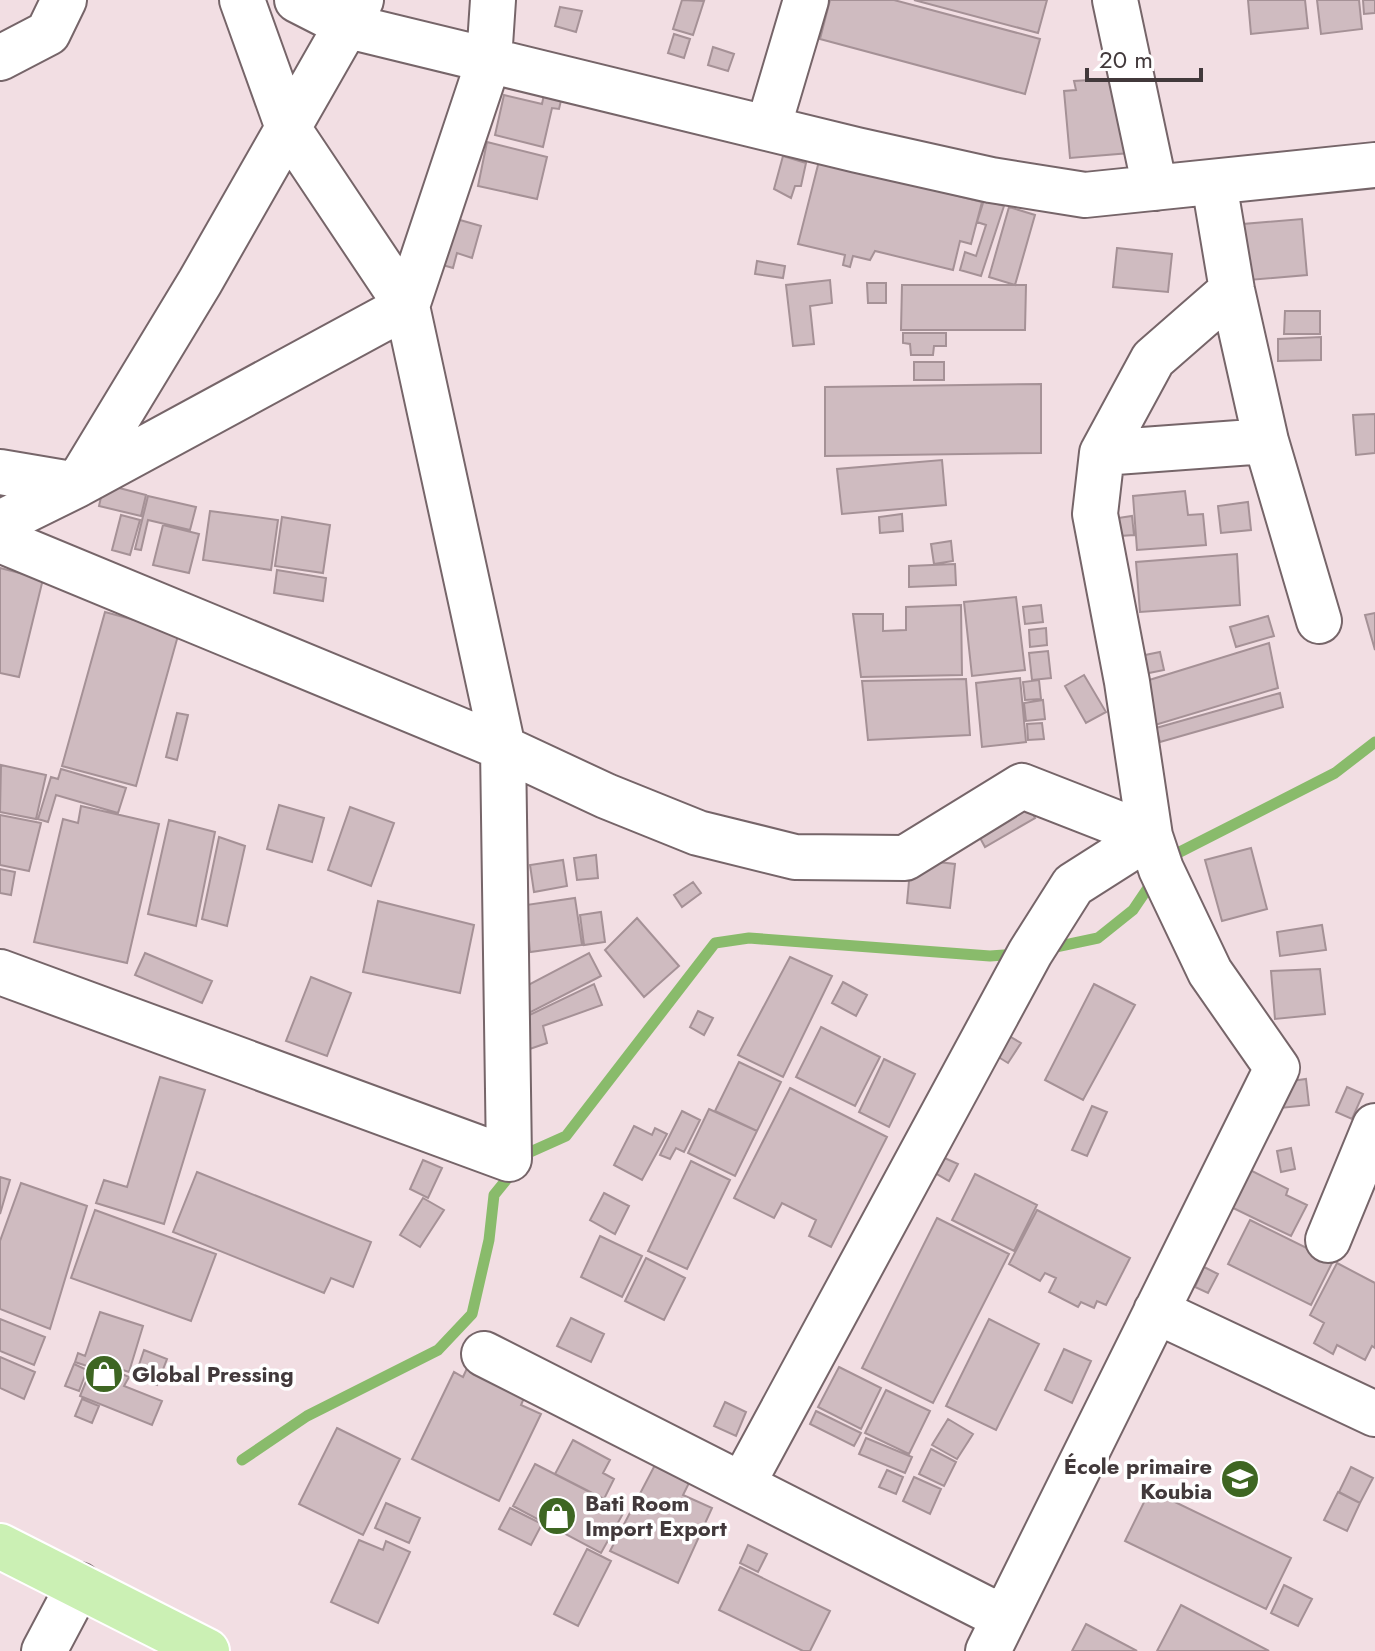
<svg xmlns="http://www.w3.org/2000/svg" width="1375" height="1651" viewBox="0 0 1375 1651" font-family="Jost,sans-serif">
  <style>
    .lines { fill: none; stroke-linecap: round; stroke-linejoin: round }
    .stream { stroke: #89bb6b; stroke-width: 11 }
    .building { fill: #cfbbc0; stroke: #a59196; stroke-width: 2 }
    .minor-casing { stroke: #766569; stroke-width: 48 }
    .major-casing { stroke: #fff; stroke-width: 48 }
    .minor { stroke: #fff; stroke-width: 44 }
    .major { stroke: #cbf0b4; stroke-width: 44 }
    .labels { text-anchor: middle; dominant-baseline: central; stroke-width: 7; stroke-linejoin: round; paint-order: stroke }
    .poi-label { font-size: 22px; font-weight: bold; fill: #42393b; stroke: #fff; text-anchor: start }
  </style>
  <rect width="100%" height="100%" fill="#f2dee3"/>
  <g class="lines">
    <path class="stream" d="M1168 858 1335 773 1375 742
      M1046 949 1098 938 1133 910 1154 879
      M242 1460 307 1416 438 1350 472 1314 489 1240 494 1195 528 1153 566 1136 715 943 749 938 990 956 1018 954"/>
  </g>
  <path class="building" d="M682 0 704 1 693 35 673 29Z
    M830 0H894L1040 39 1025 94 820 39Z
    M914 0H1047L1038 33Z
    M1248 0H1305L1308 28 1251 34Z
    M1317 0H1359L1362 29 1321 34Z
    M1363 0H1375V13L1364 14Z
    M560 7 582 11 576 32 555 26Z
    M674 34 690 39 684 58 668 53Z
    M713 47 734 54 728 71 708 65Z
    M1124 78 1130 153 1070 158 1064 91 1076 90 1074 81Z
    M547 80 565 84 559 109 552 108 543 147 495 135 504 95 542 104Z
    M487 142 547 157 537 199 478 186Z
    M783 156 806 163 801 186H795L791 198 774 189Z
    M819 161 982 202 971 244 960 241 953 270 875 251 870 260 853 256 850 267 843 265 845 255 798 244Z
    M984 200 1004 206 981 276 960 270 965 252 976 256 986 225 977 222Z
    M1009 207 1035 215 1015 285 989 277Z
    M453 218 481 226 472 258 457 253 453 268 439 264Z
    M1302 219 1307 275 1249 280 1243 224Z
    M1117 248 1172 254 1168 292 1113 287Z
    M757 261 785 266 783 278 755 274Z
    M830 280 832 303 810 306 814 344 793 346 786 285Z
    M867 283H886V303H868Z
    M902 285H1026L1025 330H901Z
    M1285 311H1320V334H1284Z
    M903 333H946V346H934L933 355H911L910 344 903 343Z
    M1321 337V360L1278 361V339Z
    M914 362H944V380H914Z
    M1041 384V453L825 456V387Z
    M1375 414V453L1356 455 1353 415Z
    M942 460 946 505 842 514 837 469Z
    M104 484 146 495 141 516 99 506Z
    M1185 491 1188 515 1203 514 1206 545 1137 550 1133 496Z
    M148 496 196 507 190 530 148 520 141 550 135 549Z
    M1248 502 1251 530 1221 533 1218 506Z
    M210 511 278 520 271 570 203 560Z
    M902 514 903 531 880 533 879 517Z
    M121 515 140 520 130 555 112 550Z
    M1132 516 1134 535 1120 536 1118 518Z
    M282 517 330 525 323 573 275 566Z
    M163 525 199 534 189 573 153 565Z
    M951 541 953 561 934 564 931 544Z
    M1237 554 1240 605 1140 612 1136 562Z
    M955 564 956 585 909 587V566Z
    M0 568 43 579 19 677 0 673Z
    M277 570 326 578 323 601 274 593Z
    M1016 597 1025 670 972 676 964 602Z
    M961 605 962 675 861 677 853 614H883V631L906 630V607Z
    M1041 605 1043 622 1025 624 1023 607Z
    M105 612 179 632 136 786 62 766Z
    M1375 613V650L1365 615Z
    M1268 616 1274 636 1236 647 1230 627Z
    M1046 628 1047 645 1030 647 1029 630Z
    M1269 643 1278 688 1155 725 1146 681Z
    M1048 651 1051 678 1032 680 1029 653Z
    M1160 652 1164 670 1139 675 1135 657Z
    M1084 675 1106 712 1086 723 1065 686Z
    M1020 678 1026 742 982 747 976 683Z
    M966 679 970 735 868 740 862 681Z
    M1039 680 1041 699 1025 700 1023 682Z
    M1280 693 1283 707 1160 742 1156 728Z
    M1043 700 1045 719 1026 721 1024 703Z
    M177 713 188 715 177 760 166 757Z
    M1042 723 1044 739 1028 740 1027 724Z
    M1 765 46 775 36 819 0 812Z
    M61 769 126 788 118 813 56 795 48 822 38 819 51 777 58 779Z
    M1023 796 1035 818 985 847 973 825Z
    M279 805 324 818 312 862 267 849Z
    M81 806 159 824 127 963 34 942 63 819 78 823Z
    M350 807 394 823 371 886 328 870Z
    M0 815 41 823 29 871 0 865Z
    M169 820 215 832 196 926 148 914Z
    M219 837 245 846 227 926 202 919Z
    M1251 848 1267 909 1222 921 1205 860Z
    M596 855 598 878 577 880 574 858Z
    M911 859 955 864 950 908 907 903Z
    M563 860 567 886 534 892 530 865Z
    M0 869 15 872 11 895 0 893Z
    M693 882 701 893 682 907 674 895Z
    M575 898 582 945 530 952 526 905Z
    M378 901 474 925 460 993 363 972Z
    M601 912 605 942 584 945 580 915Z
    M637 918 679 966 644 997 605 950Z
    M1322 925 1326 950 1280 956 1277 932Z
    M145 953 212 981 202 1003 135 975Z
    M589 953 601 976 517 1019 509 995Z
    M790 957 832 976 783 1077 738 1055Z
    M1320 969 1325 1014 1275 1019 1271 971Z
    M311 977 351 993 327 1056 286 1041Z
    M843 982 867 995 856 1016 832 1003Z
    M594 984 602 1005 543 1026 547 1043 524 1051 513 1023Z
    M1094 984 1135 1005 1083 1100 1045 1080Z
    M698 1011 713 1018 704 1035 690 1027Z
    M821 1027 880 1057 855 1106 796 1077Z
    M1004 1033 1021 1043 1008 1063 992 1053Z
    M884 1059 915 1074 889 1127 859 1112Z
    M739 1062 781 1082 757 1131 715 1111Z
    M160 1077 205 1090 164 1224 96 1203 104 1180 127 1187Z
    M1306 1079 1309 1105 1280 1108 1277 1083Z
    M1347 1087 1363 1094 1352 1119 1336 1112Z
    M790 1088 887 1137 831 1247 809 1236 816 1220 782 1203 774 1218 734 1198Z
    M1092 1106 1107 1112 1087 1156 1072 1150Z
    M709 1109 757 1131 735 1176 688 1153Z
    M682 1111 700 1120 684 1152 676 1148 670 1159 660 1155Z
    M634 1126 652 1135 655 1128 667 1134 642 1180 614 1165Z
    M1291 1148 1295 1169 1281 1172 1277 1151Z
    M938 1155 958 1164 949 1181 930 1170Z
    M423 1160 442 1168 428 1198 410 1189Z
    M691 1161 730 1180 687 1269 648 1251Z
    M1248 1169 1288 1189 1286 1195 1307 1205 1291 1236 1229 1206Z
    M197 1172 371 1242 353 1287 331 1278 324 1293 173 1232Z
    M975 1174 1037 1205 1014 1251 952 1220Z
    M0 1177 10 1180 0 1214Z
    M21 1183 87 1206 50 1329 0 1309V1241Z
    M604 1193 629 1206 615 1234 590 1220Z
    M423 1198 444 1210 420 1247 400 1235Z
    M95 1210 216 1254 191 1321 71 1278Z
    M1037 1210 1130 1258 1106 1305 1097 1301 1094 1308 1081 1302 1078 1307 1049 1292 1056 1278 1045 1273 1040 1281 1009 1264Z
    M937 1218 1009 1254 933 1403 862 1368Z
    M1250 1220 1333 1261 1311 1305 1228 1264Z
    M600 1236 642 1256 622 1297 581 1277Z
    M646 1258 685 1278 664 1320 625 1301Z
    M1337 1263 1375 1283V1348L1372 1346 1365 1360 1337 1345 1333 1354 1314 1343 1324 1323 1310 1315Z
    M1204 1267 1218 1274 1208 1293 1195 1287Z
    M100 1312 143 1326 129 1372 92 1360 90 1367 75 1362 78 1353 85 1356Z
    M571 1318 604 1334 591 1362 557 1346Z
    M0 1319 45 1337 34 1365 0 1351Z
    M989 1319 1039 1344 996 1430 946 1406Z
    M1064 1349 1091 1361 1072 1403 1045 1390Z
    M144 1350 167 1359 157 1385 135 1377Z
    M0 1357 35 1372 24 1399 0 1388Z
    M94 1362 129 1377 124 1386 162 1401 152 1425 80 1396Z
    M74 1364 87 1370 79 1391 65 1386Z
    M469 1364 527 1391 521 1405 541 1414 499 1501 412 1459 454 1372 463 1377Z
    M839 1367 881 1388 861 1429 818 1407Z
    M886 1390 930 1411 909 1454 865 1433Z
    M82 1399 99 1406 92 1423 75 1416Z
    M725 1402 746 1412 736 1436 714 1426Z
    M816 1411 861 1433 854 1446 810 1424Z
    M948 1419 973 1434 957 1459 932 1445Z
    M337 1428 400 1459 363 1535 299 1504Z
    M866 1438 912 1457 905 1473 859 1454Z
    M573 1440 610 1460 603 1473 614 1479 604 1499 555 1474Z
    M931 1449 956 1462 944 1486 919 1474Z
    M656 1463 691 1479 683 1495 712 1508 678 1583 610 1551Z
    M535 1464 625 1510 601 1553 513 1506Z
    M1351 1467 1373 1478 1360 1503 1339 1492Z
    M887 1470 903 1477 896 1494 879 1487Z
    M914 1477 941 1489 930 1514 903 1501Z
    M1150 1490 1291 1558 1266 1609 1125 1541Z
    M1338 1492 1360 1503 1347 1531 1324 1520Z
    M386 1503 420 1518 409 1543 375 1528Z
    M510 1508 542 1524 531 1545 499 1529Z
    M359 1540 383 1550 386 1541 410 1552 378 1623 331 1602Z
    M748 1545 767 1554 758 1572 740 1563Z
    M587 1549 611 1561 578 1626 554 1614Z
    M740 1567 830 1611 810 1651H803L719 1610Z
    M1284 1585 1312 1599 1298 1626 1271 1613Z
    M1181 1605 1269 1651H1157Z
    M1086 1624 1137 1651H1072Z"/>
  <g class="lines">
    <defs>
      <path id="minor" d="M297 0 348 26 857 150 991 180 1085 195 1375 165
        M1115 0 1155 188
        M0 58 48 33 64 0
        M768 128 806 0
        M1214 183 1232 290 1266 441 1319 621
        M1102 453 1266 441
        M0 472 77 485 200 282 361 0
        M0 523 77 485 407 306 288 128 242 0
        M0 540 503 748 606 796 698 833 795 857 905 858 1022 786 1150 836
        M0 972 509 1159 503 748 407 306 489 60 493 0
        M1328 1240 1375 1126
        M1156 1311 1375 1414
        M484 1354 1004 1618
        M742 1485 1030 953 1073 885 1150 836
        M44 1651 79 1585
        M988 1651 1277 1068 1210 972 1161 869 1150 836 1127 682 1095 514 1102 453 1153 359 1232 290"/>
      <path id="major" d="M0 1546 207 1651"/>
    </defs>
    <use href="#minor" class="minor-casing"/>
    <use href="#major" class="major-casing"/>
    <use href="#minor" class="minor"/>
    <use href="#major" class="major"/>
  </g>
  <defs>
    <symbol id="shop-disc" viewBox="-11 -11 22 22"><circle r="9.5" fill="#3e6622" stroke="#fff"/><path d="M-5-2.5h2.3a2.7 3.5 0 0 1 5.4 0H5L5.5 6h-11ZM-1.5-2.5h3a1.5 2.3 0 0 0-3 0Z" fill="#fff"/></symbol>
    <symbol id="school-disc" viewBox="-11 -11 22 22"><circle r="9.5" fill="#3e6622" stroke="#fff"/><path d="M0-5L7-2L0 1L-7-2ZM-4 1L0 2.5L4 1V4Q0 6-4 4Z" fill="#fff"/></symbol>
  </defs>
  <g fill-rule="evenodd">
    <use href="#shop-disc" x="82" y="1352" width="44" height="44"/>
    <use href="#school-disc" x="1218" y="1457" width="44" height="44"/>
    <use href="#shop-disc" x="535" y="1494" width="44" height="44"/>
  </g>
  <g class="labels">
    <g class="poi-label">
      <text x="132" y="1374">Global Pressing</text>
      <text x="1212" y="1466" text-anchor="end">École primaire<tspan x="1212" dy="25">Koubia</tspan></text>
      <text x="585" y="1503">Bati Room<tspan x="585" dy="25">Import Export</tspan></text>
    </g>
  </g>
  <path d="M1087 68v12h114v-12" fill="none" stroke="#42393b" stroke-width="4"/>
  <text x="1099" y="68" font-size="24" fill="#42393b" stroke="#ffffff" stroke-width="6" paint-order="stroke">20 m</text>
</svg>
